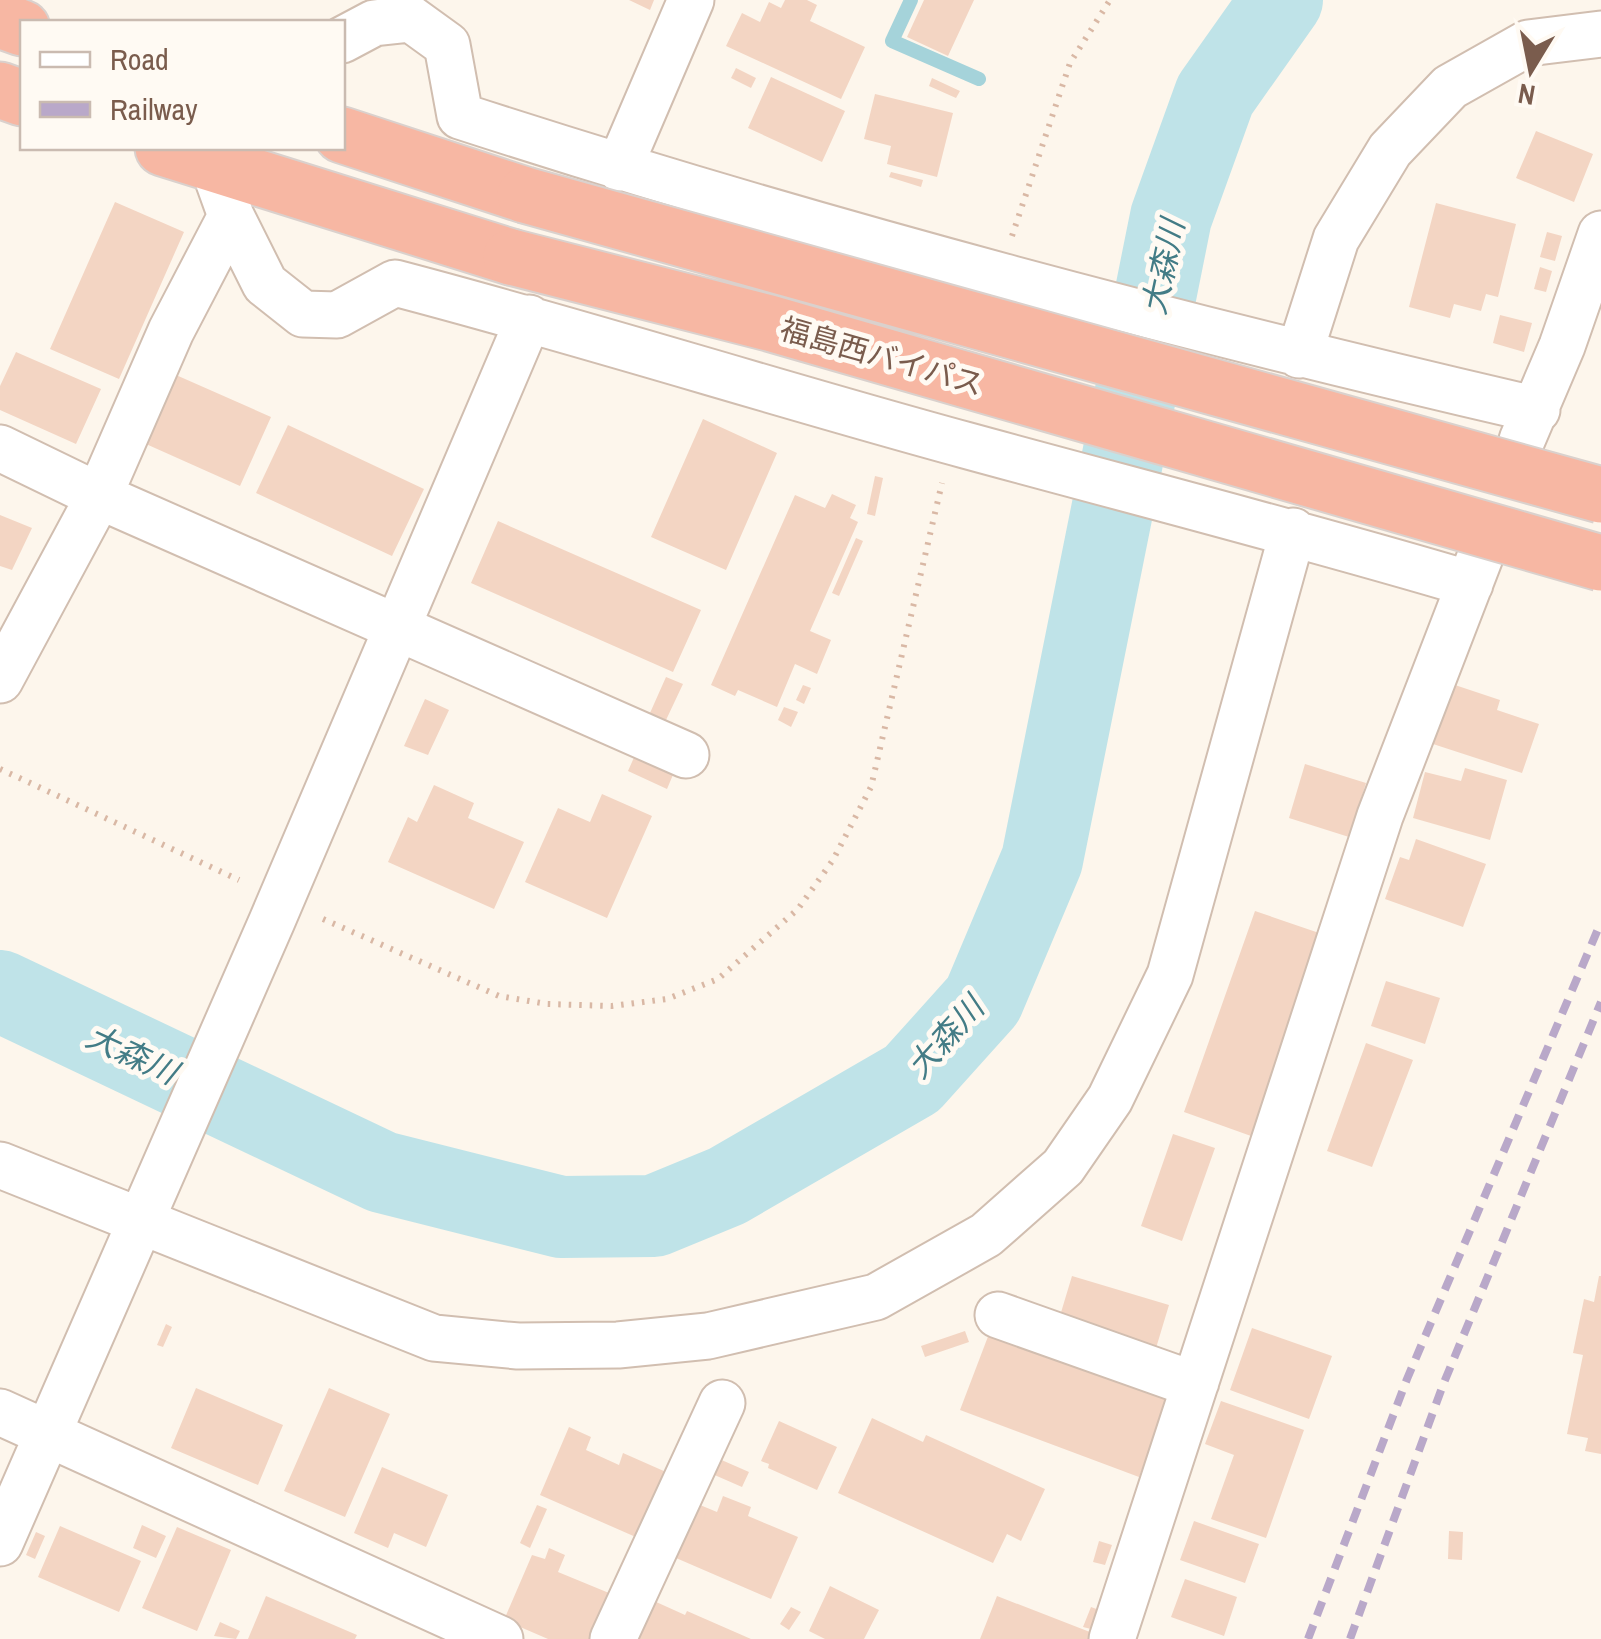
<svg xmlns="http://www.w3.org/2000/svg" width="1601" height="1639" viewBox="0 0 1601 1639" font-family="'Archivo Narrow','Noto Sans JP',sans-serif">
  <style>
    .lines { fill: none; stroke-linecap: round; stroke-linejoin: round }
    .stream { stroke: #a5d3da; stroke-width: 14 }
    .river { stroke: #bfe3e8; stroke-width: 82 }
    .building { fill: #f3d5c3 }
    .minor-casing { stroke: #d1beb0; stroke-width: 49 }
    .highway-casing { stroke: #dad1cd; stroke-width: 59 }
    .path { stroke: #d9b8a5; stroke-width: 6; stroke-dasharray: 2.5 8; stroke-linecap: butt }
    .minor { stroke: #fff; stroke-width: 45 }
    .highway { stroke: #f7b7a3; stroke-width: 55 }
    .rail { stroke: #b9a8c9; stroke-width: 8; stroke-dasharray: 15 10; stroke-linecap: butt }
    .highway-bridge-casing { stroke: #dad1cd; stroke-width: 59; stroke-linecap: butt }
    .highway-bridge { stroke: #f7b7a3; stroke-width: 55 }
    .labels { text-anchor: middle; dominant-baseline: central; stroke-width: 10; stroke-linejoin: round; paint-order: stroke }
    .street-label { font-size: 30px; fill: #7a5c4d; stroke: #fffaf3 }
    .water-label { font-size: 32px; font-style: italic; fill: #437c86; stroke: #fffaf3 }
  </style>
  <rect width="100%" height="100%" fill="#fdf6ec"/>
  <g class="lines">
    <path class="stream" d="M911 0 892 41 979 79"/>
    <path class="river" d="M0 991 382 1172 561 1217 654 1216 727 1186 912 1079 983 1000 1042 860 1171 217 1215 95 1282 0"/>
  </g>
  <path class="building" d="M629 0H654L650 10Z
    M785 0H807L817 5 810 21 865 47 841 99 726 46 742 13 760 22 769 2 781 8Z
    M924 0H974L948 56 907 37Z
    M736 68 756 78 751 88 731 78Z
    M771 77 845 111 822 162 748 128Z
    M932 78 960 91 956 98 929 86Z
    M875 94 953 113 937 177 887 164 891 146 864 139Z
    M1536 131 1593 154 1574 202 1516 178Z
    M891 172 923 180 921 187 889 177Z
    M115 202 184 232 119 379 50 349Z
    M1436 203 1516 224 1498 297 1486 294 1481 311 1454 304 1450 318 1409 307Z
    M1547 232 1562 236 1555 261 1540 257Z
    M1540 267 1552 271 1546 292 1534 289Z
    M1500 315 1532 323 1524 352 1493 343Z
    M16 352 101 389 76 444 0 410V386Z
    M176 375 271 417 240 486 146 444Z
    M703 419 777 453 726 570 651 537Z
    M288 425 424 489 392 556 256 493Z
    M875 476 883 478 875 516 867 514Z
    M832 494 856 505 850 518 858 522 810 631 831 640 817 674 795 664 777 707 738 690 735 696 711 685 795 495 825 508Z
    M0 515 32 528 12 570 0 566Z
    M498 521 701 610 673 672 471 583Z
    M856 538 863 541 839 596 832 593Z
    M666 677 683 684 666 720 650 713Z
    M1452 684 1500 700 1497 710 1539 724 1522 773 1433 744Z
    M803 685 811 688 804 704 796 700Z
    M425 699 449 710 428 755 404 746Z
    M784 707 798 712 791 727 778 720Z
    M636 753 675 770 667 789 628 771Z
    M1305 764 1366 783 1349 837 1289 818Z
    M1465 768 1507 780 1490 840 1413 818 1425 772 1461 781Z
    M434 785 474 803 468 818 524 842 494 909 388 862 408 817 417 822Z
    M602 794 652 816 607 918 525 882 558 808 590 822Z
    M1416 839 1486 864 1463 927 1385 899 1400 857 1409 860Z
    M1255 911 1322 934 1251 1136 1184 1112Z
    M1386 981 1440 998 1425 1044 1371 1026Z
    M1366 1043 1413 1060 1372 1167 1327 1151Z
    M1173 1134 1215 1148 1182 1241 1141 1226Z
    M1072 1276 1169 1305 1153 1358 1056 1329Z
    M1599 1276H1601V1454L1585 1451 1588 1438 1567 1434 1583 1355 1573 1353 1584 1299 1594 1302Z
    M166 1324 172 1327 163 1347 157 1345Z
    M992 1326 1171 1393 1139 1477 960 1410Z
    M1252 1328 1332 1356 1309 1419 1230 1390Z
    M965 1331 969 1342 925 1357 921 1346Z
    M196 1388 283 1425 258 1485 171 1448Z
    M329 1388 390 1414 345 1517 284 1491Z
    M1221 1401 1304 1430 1266 1538 1211 1519 1234 1455 1205 1444Z
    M872 1418 923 1442 926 1435 1045 1489 1021 1541 1007 1534 993 1563 838 1493Z
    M779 1421 837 1447 817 1490 768 1468 769 1464 761 1461Z
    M569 1427 591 1437 586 1450 619 1465 623 1453 666 1472 638 1538 540 1495Z
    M717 1458 749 1472 742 1487 710 1473Z
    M382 1467 448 1495 426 1547 394 1533 388 1548 354 1533Z
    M723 1496 751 1507 748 1516 798 1537 771 1599 676 1558 700 1505 717 1512Z
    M537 1505 547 1509 530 1548 520 1543Z
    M1194 1521 1259 1544 1245 1583 1180 1560Z
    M142 1525 166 1536 156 1558 133 1548Z
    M60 1526 141 1561 119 1612 38 1577Z
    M177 1527 231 1550 197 1631 142 1608Z
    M1449 1531 1463 1532 1462 1560 1448 1559Z
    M36 1532 45 1536 35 1559 26 1555Z
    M1099 1541 1112 1545 1105 1565 1093 1562Z
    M549 1548 565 1555 558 1572 609 1593 589 1639H548L504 1620 532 1555 545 1559Z
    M1185 1579 1237 1597 1224 1636 1171 1617Z
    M830 1586 879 1610 864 1639H825L809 1631Z
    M266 1596 357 1635 355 1639H248Z
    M997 1596 1095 1634 1093 1639H980Z
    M654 1601 685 1615 687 1611 751 1639H639Z
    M791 1607 801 1612 789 1630 780 1624Z
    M1091 1607 1102 1611 1095 1630 1083 1627Z
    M220 1622 240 1631 236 1639 214 1636Z"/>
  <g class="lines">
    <defs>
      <path id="minor" d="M342 40 374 23 411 19 447 45 460 116C814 231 1175 326 1537 410
        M213 166 231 216 265 284 303 314 337 315 395 283C586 333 774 393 965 445 1133 491 1302 534 1470 584
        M619 168 691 0
        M1299 355 1336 239 1390 150 1450 87 1528 43 1601 34
        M1522 440 1562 346 1601 234
        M0 448 99 496 686 755
        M0 680 99 496 171 331 231 216
        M0 1165 434 1338 518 1346 618 1345 708 1336 876 1297 986 1235 1063 1167 1110 1099 1170 975 1293 531
        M998 1315 1184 1381 1196 1382
        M0 1412 500 1639
        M0 1543 272 921 529 318
        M613 1639 722 1403
        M1112 1639 1380 816 1480 557"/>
      <path id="highway" d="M0 20 22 28
        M0 90 22 98
        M342 135 525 195
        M163 148 511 257"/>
    </defs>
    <use href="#minor" class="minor-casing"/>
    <use href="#highway" class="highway-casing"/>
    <path class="path" d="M1012 236 1070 63 1110 0
      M0 769 239 880
      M323 919 499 996 547 1004 612 1006 667 999 718 979 798 909 833 860 871 787 942 483"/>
    <use href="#minor" class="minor"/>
    <use href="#highway" class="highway"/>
    <path class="rail" d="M1308 1639 1407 1379 1601 922
      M1350 1639 1443 1385 1601 1002"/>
    <defs>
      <path id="highway-bridge" d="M525 195 1601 495
        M511 257 769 323 1601 563"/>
    </defs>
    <use href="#highway-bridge" class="highway-bridge-casing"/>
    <use href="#highway-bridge" class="highway-bridge"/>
  </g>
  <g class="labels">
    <g class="street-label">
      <text transform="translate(882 356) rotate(16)">福島西バイパス</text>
    </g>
    <g class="water-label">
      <text transform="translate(1163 267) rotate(-78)">大森川</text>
      <text transform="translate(945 1037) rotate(-48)">大森川</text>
      <text transform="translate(132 1054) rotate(25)">大森川</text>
    </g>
  </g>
  <rect x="20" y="20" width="325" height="130" fill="#fffaf3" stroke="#cabbb1" stroke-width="2.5"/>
  <rect x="40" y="52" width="50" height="15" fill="#ffffff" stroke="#cabbb1" stroke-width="2.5"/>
  <text x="110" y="70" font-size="30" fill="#7a5c4d">Road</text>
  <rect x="40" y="102" width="50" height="15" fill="#b9a8c9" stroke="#cabbb1" stroke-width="2.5"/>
  <text x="110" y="120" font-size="30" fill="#7a5c4d">Railway</text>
  <g transform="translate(1531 70) rotate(190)" stroke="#fffaf3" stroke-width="8" paint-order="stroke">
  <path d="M0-8L18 38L0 25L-18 38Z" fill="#7a5c4d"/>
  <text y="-15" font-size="28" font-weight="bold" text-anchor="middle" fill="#7a5c4d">N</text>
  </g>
</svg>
